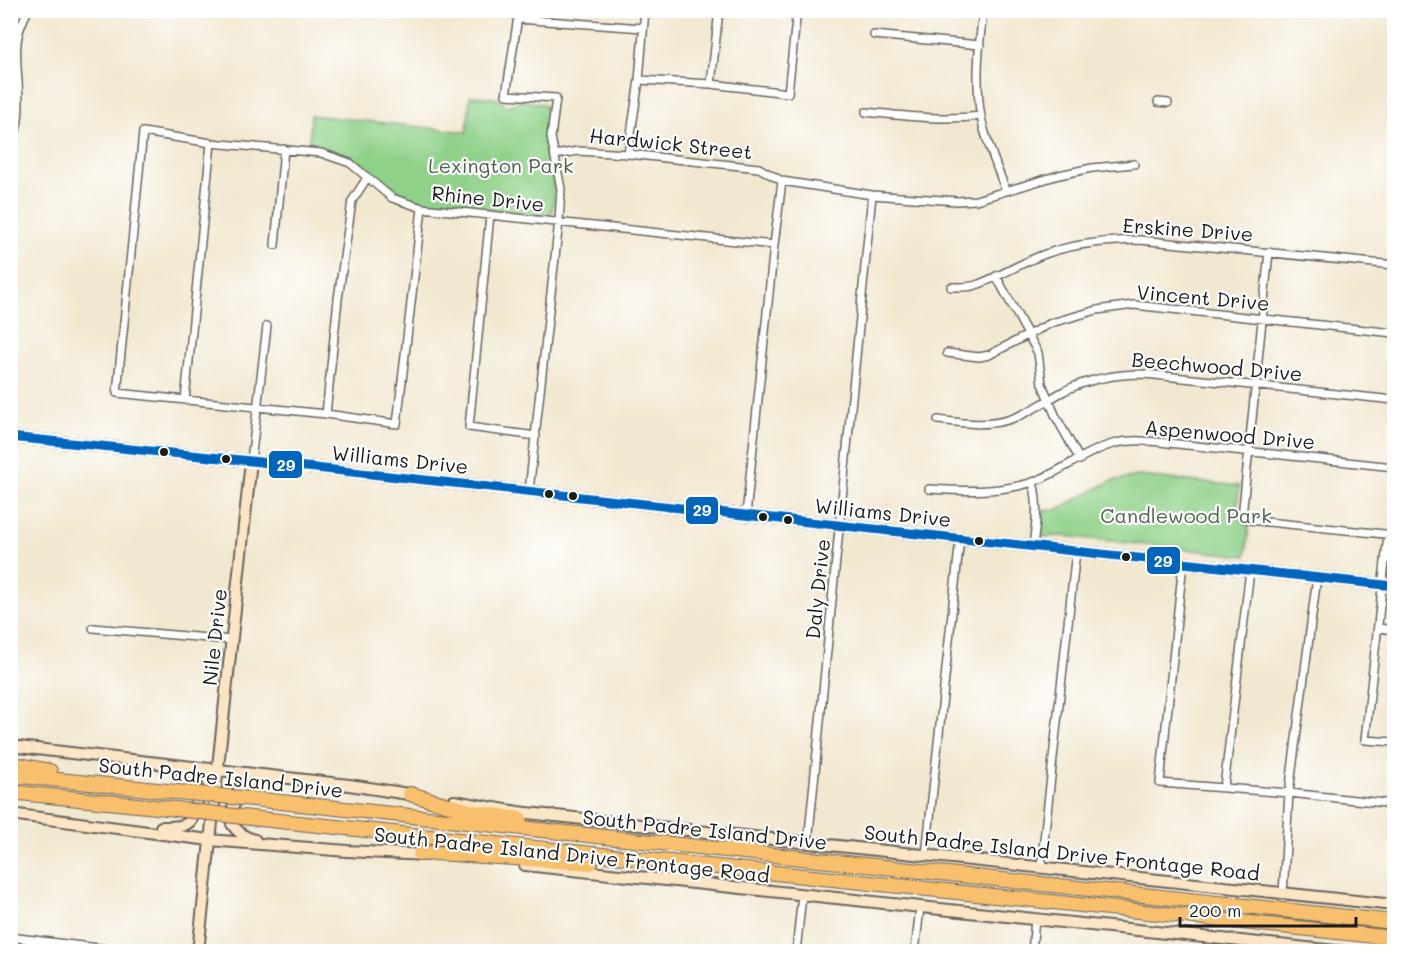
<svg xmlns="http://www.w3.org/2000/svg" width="1405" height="962" viewBox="0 0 1405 962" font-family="Mali,sans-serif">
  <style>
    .green { fill: #8fd189; stroke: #567652; stroke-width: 1.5 }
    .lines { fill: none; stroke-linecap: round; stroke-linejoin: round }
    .street-casing { stroke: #67635b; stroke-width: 10 }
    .secondary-casing { stroke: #67635b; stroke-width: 14 }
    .highway-casing { stroke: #67635b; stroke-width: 16 }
    .street { stroke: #fff; stroke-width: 7 }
    .secondary { stroke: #fce5c4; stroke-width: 10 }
    .highway { stroke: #f8bf6c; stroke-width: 14 }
    .highway-bridge-casing { stroke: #67635b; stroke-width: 16; stroke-linecap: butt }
    .highway-bridge { stroke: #f8bf6c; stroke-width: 14 }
    .bus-1-casing { stroke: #fff; stroke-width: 14 }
    .bus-1 { stroke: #0065bd; stroke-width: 9 }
    .bus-dot { fill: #1c1c1c; stroke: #fff; stroke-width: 2 }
    .labels { text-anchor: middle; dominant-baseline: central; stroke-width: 4.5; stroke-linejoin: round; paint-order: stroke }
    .street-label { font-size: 20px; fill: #1c1c1c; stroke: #fff }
    .park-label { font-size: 20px; fill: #4a6448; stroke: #fff }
    .line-badge { stroke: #fff; stroke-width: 2 }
    .badge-label { font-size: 16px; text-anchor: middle; font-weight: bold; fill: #fff }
  </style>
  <rect width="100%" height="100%" fill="#fff"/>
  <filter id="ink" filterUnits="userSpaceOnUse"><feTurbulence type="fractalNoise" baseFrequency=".0167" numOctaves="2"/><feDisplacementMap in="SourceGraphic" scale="12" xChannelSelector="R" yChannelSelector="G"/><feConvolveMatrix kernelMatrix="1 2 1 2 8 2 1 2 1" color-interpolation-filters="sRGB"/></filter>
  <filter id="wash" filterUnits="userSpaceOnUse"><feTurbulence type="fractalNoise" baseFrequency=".008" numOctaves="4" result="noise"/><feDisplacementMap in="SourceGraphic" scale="24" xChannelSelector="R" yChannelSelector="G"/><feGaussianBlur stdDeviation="1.35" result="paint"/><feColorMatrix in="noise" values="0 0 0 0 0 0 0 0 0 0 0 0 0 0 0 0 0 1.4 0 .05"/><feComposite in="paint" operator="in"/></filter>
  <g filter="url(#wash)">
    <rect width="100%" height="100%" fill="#f2e8d0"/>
    <path class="green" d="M470 96 496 98 507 106 520 101 544 104 547 109 544 137 553 174 554 201 551 216 425 203 403 197 384 185 357 161 339 153 309 143 311 115 467 132Z
      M1139 476 1239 486 1237 516 1243 523 1249 525 1246 556 1065 536 1040 537 1044 510H1056L1111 481Z"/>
  </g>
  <g filter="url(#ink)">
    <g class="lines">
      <defs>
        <path id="street" d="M519 10 506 95 556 98 551 137 561 189 559 221 529 491
          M983 10C979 46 975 81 981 117 986 142 997 167 1006 191
          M518 19 643 28
          M874 35 980 45
          M639 80 711 84 788 93 797 10
          M711 84 719 10
          M1158 102 1168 103
          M866 112C905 116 942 121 981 116
          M10 146C27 115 14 75 17 42 18 31 23 20 28 10
          M628 154 639 80 645 10
          M555 155 578 151 628 154 759 168 782 181 872 195 957 201 976 200 1059 175 1092 168 1134 164
          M422 208 397 424 326 414 117 393 143 132 211 143 321 153 350 163 392 198 422 208 774 245
          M490 215 469 427 536 436
          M275 245 284 149
          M1269 252 1242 517 1249 520 1394 535
          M996 276 1038 353 1042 384 1056 417 1080 460
          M951 287C961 287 970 288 979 284 1003 275 1024 261 1048 253 1077 243 1109 241 1140 240L1394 265
          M947 353 979 357 989 355 1051 323 1097 310 1134 305 1394 333
          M185 400 211 143
          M326 414 338 299 352 201 367 178
          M938 420C962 423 987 427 1011 419 1030 413 1047 400 1064 391 1090 378 1117 374 1145 374L1394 400
          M251 461 267 326
          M1033 482C1039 505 1036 524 1033 546
          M929 489C963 491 996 493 1030 483 1059 474 1083 452 1113 444 1131 439 1150 441 1168 443L1394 467
          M746 515 774 245 782 181
          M1388 535 1365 740 1394 742
          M1183 563 1160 783 1289 793 1394 804
          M93 628 231 640
          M1379 628 1394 630
          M1224 787 1250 570
          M808 843 872 195
          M926 855 960 538
          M1041 867 1076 551
          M1283 894 1289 793 1317 577
          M10 937 130 952
          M796 952 802 895
          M915 952 920 907
          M1032 952 1035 919"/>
        <path id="secondary" d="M10 437 251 461 1394 586
          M10 746 349 785 415 795
          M454 801 518 812 1394 905
          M10 814 209 840 347 851 426 855
          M161 827C170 827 180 828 188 823 198 816 201 782 192 774 188 772 182 770 179 769
          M255 840C245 838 238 833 232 824 234 792 233 783 269 782
          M525 865 1345 952
          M198 952 251 461"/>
        <path id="highway" d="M10 763 50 771
          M10 775 177 792
          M10 792 176 809
          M410 794 473 812 520 819
          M253 799 1394 922
          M251 818 1394 938
          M420 854 436 853 591 863"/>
      </defs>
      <use href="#street" class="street-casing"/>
      <use href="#secondary" class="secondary-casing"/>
      <use href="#highway" class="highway-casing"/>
      <use href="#street" class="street"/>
      <use href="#secondary" class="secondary"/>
      <use href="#highway" class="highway"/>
      <defs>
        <path id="highway-bridge" d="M177 792 253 799
          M176 809 251 818"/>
      </defs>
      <use href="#highway-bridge" class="highway-bridge-casing"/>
      <use href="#highway-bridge" class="highway-bridge"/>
      <defs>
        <path id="bus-1" d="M10 437 251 461 1394 586"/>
      </defs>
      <use href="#bus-1" class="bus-1-casing"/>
      <use href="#bus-1" class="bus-1"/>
    </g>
  </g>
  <g class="bus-dot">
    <circle cx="164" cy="452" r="5"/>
    <circle cx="226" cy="459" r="5"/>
    <circle cx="549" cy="494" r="5"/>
    <circle cx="573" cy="496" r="5"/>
    <circle cx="763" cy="517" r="5"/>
    <circle cx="788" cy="520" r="5"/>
    <circle cx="979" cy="541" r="5"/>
    <circle cx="1126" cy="557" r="5"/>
  </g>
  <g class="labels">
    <g class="street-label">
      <text transform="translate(671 143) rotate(6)">Hardwick Street</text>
      <text transform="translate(488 198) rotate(6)">Rhine Drive</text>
      <text transform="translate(1188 229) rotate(4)">Erskine Drive</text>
      <text transform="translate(1203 297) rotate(5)">Vincent Drive</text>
      <text transform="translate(1217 366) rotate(5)">Beechwood Drive</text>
      <text transform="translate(1230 434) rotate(5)">Aspenwood Drive</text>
      <text transform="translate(400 459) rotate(6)">Williams Drive</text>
      <text transform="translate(883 512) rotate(6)">Williams Drive</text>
      <text transform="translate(817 589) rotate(-84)">Daly Drive</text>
      <text transform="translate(214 637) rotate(-84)">Nile Drive</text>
      <text transform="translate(221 777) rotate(6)">South Padre Island Drive</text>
      <text transform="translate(705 829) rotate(6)">South Padre Island Drive</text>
      <text transform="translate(1062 852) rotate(6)">South Padre Island Drive Frontage Road</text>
      <text transform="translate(572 854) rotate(6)">South Padre Island Drive Frontage Road</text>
    </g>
    <g class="park-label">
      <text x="501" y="165">Lexington Park</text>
      <text x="1186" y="515">Candlewood Park</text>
    </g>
  </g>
  <g class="line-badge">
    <rect x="268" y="450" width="35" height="29" rx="6" fill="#0065bd"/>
    <rect x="685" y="496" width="34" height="29" rx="6" fill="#0065bd"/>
    <rect x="1146" y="546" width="35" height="29" rx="6" fill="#0065bd"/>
  </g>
  <g class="badge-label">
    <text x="286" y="471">29</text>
    <text x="702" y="516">29</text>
    <text x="1163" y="567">29</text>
  </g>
  <rect width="1405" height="962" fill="none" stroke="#fff" stroke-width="36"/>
  <path d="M1180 917v9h176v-9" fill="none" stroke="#1c1c1c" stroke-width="3"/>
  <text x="1189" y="917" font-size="18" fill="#1c1c1c" stroke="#ffffff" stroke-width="4.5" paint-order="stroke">200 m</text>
</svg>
